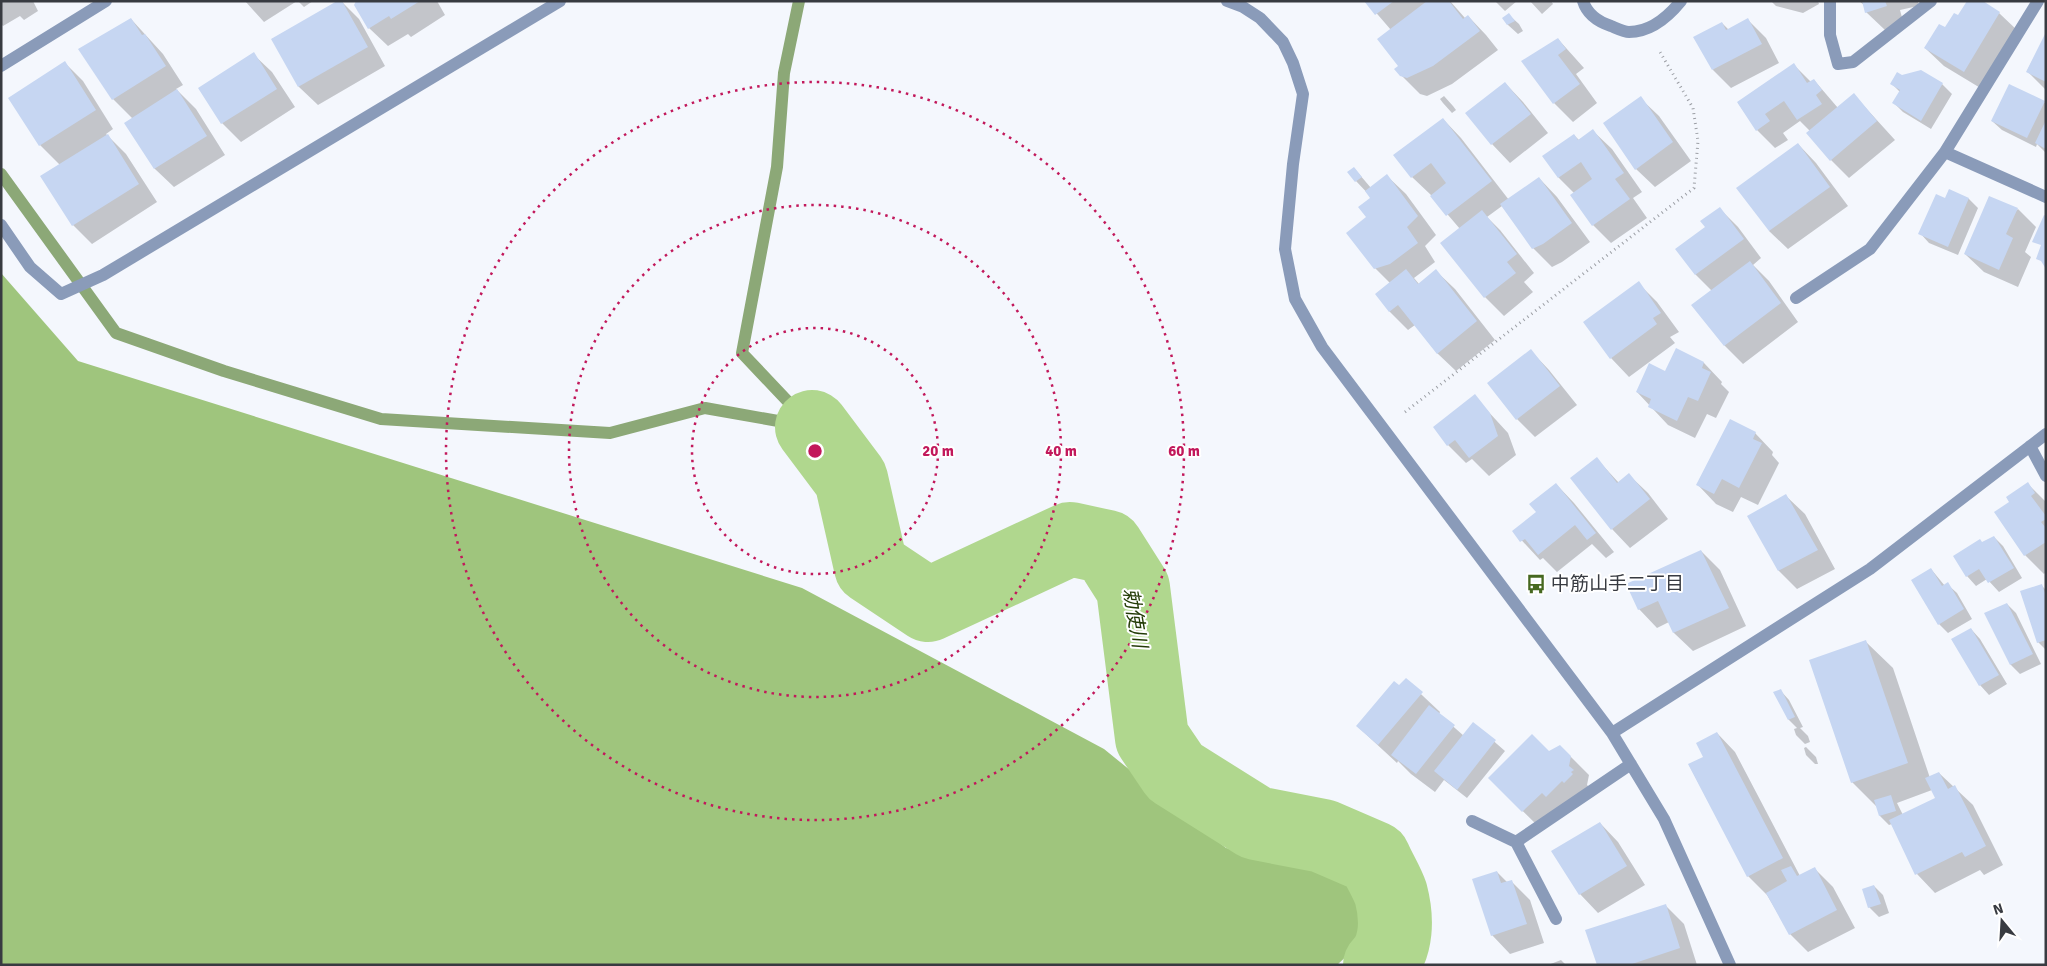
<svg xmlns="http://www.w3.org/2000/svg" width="2047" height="966" viewBox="0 0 2047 966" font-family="Signika,'Noto Sans JP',sans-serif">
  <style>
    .forest { fill: #9fc57d }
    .shadow { fill: #0003; fill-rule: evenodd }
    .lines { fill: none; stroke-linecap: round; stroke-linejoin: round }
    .stream { stroke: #8ca877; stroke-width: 12 }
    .river { stroke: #b0d78e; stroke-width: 74 }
    .building { fill: #c6d6f2 }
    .path { stroke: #9c9fa5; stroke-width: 3; stroke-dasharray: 1 4; stroke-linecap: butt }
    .minor { stroke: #8a9bb9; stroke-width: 12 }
    .ring { fill: none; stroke: #c2185b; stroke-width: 2.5; stroke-dasharray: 2.5 5 }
    .labels { text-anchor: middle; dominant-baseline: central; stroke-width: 4; stroke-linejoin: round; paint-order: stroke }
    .poi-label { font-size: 19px; fill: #383b41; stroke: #fff; text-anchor: start }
    .water-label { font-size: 20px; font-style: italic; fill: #233b06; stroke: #fff }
    .centre { fill: #c2185b; stroke: #fff; stroke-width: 2.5 }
    .ring-label { font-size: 15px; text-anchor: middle; font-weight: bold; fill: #c2185b; stroke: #fff; stroke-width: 4; stroke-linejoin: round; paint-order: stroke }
  </style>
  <rect width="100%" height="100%" fill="#f4f7fd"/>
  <path class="forest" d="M1 273 78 361 802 588 1104 749 1226 848 1329 867 1364 888 1368 936 1337 965H1Z"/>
  <path class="shadow" d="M1 1H33L38 11 24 20 20 16 3 26 1 24Z
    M245 1H297L264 22Z
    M298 1H313L304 7Z
    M341 1 359 19 385 66 318 105 299 87 272 39Z
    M358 1H437L445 15 411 37 408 34 388 46 369 28Z
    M1366 1H1450L1465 18 1468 16 1486 35 1498 50 1452 84 1427 96 1420 94 1401 75 1391 30Z
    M1495 1H1517L1505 11Z
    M1530 1H1551L1553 4 1542 14Z
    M1771 1H1818L1819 4 1803 13 1776 6Z
    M1859 1H1918V6L1900 10 1904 25 1885 30 1866 12 1865 6Z
    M1999 13 2018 31 1982 89 1944 66 1925 48 1959 17Z
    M1509 15 1519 24 1523 31 1518 34 1508 25 1504 18Z
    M131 19 163 54 183 85 176 89 196 109 225 155 174 187 155 169 126 123 133 119 113 99Z
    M1748 20 1766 38 1779 63 1731 88 1713 70 1722 23 1729 30Z
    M2046 34V90L2027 71Z
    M1558 39 1584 68 1576 74 1597 103 1573 122 1554 103Z
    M253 54 272 72 295 107 241 142 222 123Z
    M65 63 83 81 113 129 106 134 126 154 157 202 92 244 73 225 42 177 60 165 40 145Z
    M1794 65 1811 82 1814 80 1838 108 1854 95 1895 140 1849 178 1831 160 1810 131 1800 121 1783 133 1788 140 1775 148 1757 130 1738 103Z
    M1921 71 1942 84 1952 94 1931 129 1903 112 1894 103 1900 92 1892 84Z
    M1505 83 1523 102 1548 133 1510 163 1492 144Z
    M1444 96 1453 106 1456 110 1452 113 1443 103 1440 99Z
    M1640 98 1659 116 1691 161 1655 187 1636 169 1604 123Z
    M2044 102 2046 104V153L2037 144 2036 147 2002 130 1992 121Z
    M1443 119 1461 138 1509 200 1539 178 1557 197 1590 242 1562 262 1552 267 1533 248 1502 206 1487 217 1500 230 1534 273 1524 282 1533 292 1504 316 1485 297 1460 229 1431 195 1412 177Z
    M1593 131 1612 149 1642 192 1633 198 1647 218 1611 243 1593 225 1574 193 1559 178 1544 157 1574 135 1579 140Z
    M1798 144 1816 163 1848 206 1788 249 1769 231Z
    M1354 168 1371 188 1387 176 1406 194 1436 235 1425 246 1435 262 1414 278 1419 284 1436 271 1455 289 1495 340 1456 371 1437 353 1415 325 1408 330 1390 312 1376 294 1390 283 1375 268 1368 217 1372 198 1356 181Z
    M1949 190 1969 199 1978 208 1958 255 1929 243 1920 233 1946 199Z
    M1720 209 1738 227 1761 258 1753 265 1769 281 1798 322 1743 364 1725 346 1693 305 1712 291 1696 275 1677 249 1707 227Z
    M2018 209 2036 227 2025 252 2031 257 2018 287 1984 272 1965 254Z
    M1638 283 1657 302 1679 332 1670 337 1675 343 1629 377 1611 358Z
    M1676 350 1704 363 1722 382 1721 384 1729 392 1716 418 1707 414 1695 438 1668 425 1637 392 1666 373Z
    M1531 351 1549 370 1577 405 1535 437 1517 419Z
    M1474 396 1508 433 1516 455 1489 476 1472 459 1466 463 1448 445Z
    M1755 433 1773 452 1772 455 1779 463 1758 505 1741 497 1733 512 1716 504 1698 485Z
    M1597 459 1619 483 1629 475 1648 493 1668 519 1630 548 1612 529 1572 478Z
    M1556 484 1574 503 1614 552 1606 558 1592 544 1557 572 1543 558 1540 560 1514 532 1538 512Z
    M2028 484 2046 502V572L2044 574 2025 555 2011 502Z
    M1786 496 1805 514 1835 569 1797 589 1779 571 1749 517Z
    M1994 537 2003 546 2022 578 1999 592 1987 579 1976 586 1967 576 1983 543Z
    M1701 551 1720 570 1746 626 1693 651 1674 633 1669 622 1657 628 1639 609Z
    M1931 569 1945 586 1947 584 1957 593 1972 619 1948 633 1939 624Z
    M2041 585 2046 590V650L2038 642Z
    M2007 604 2016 613 2041 664 2020 674 2011 665 1986 614Z
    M1971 629 1980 639 2007 684 1989 695 1980 685 1953 640Z
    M1866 642 1893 668 1930 778 1939 773 1973 805 2003 865 1984 875 1980 870 1935 893 1917 874 1892 824 1889 825 1880 816 1877 807 1852 782ZM1932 790 1937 799 1903 815 1897 803Z
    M1406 680 1440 712 1439 714 1464 736 1474 724 1505 751 1467 798 1444 780 1435 792 1411 774 1398 761 1397 763 1357 726Z
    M1780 690 1789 700 1803 727 1800 728 1808 736 1810 742 1805 744 1796 735 1794 729 1797 728 1789 720Z
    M1717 733 1735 752 1800 876 1814 868 1833 887 1855 928 1808 952 1790 934 1767 895 1748 876 1689 765 1705 757Z
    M1806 747 1816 757 1818 764H1815L1806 755 1804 748Z
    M1549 752 1570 756 1589 775 1587 785 1591 789 1542 830 1489 778Z
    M1600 823 1618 842 1645 885 1598 913 1580 894Z
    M1497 872 1507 882 1511 881 1530 900 1544 943 1510 954 1492 935Z
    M1874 886 1883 895 1889 913 1879 917 1869 907Z
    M1665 905 1684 924 1697 965H1598Z
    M1561 960 1566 965H1548Z"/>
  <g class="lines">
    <path class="stream" d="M799 1 784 73 777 167 742 353 812 427
      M1 174 116 333 224 371 381 419 610 433 705 408 812 427"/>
    <path class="river" d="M812 427 851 479 871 567 928 605 1070 539 1107 547 1133 588 1152 738 1175 772 1256 823 1323 836 1374 858C1379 870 1387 882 1391 894 1397 917 1398 947 1380 965"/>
  </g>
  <path class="building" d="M337 1H342L368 47 298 87 271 39Z
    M356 1H420L391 19 389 16 368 29 354 5Z
    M1364 1H1394L1375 15Z
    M1427 1H1449L1463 19 1468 15 1480 31 1433 66 1407 78 1400 76 1394 69 1398 66 1377 39Z
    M1862 1H1885L1887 6 1865 13Z
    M1967 1H1983L2000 12 1964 72 1924 48 1939 24 1945 27 1954 13 1958 15Z
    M1509 13 1515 21 1507 25 1502 18Z
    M131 18 142 35 145 34 166 66 112 100 78 49Z
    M1748 18 1762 44 1712 70 1693 37 1722 22 1726 30Z
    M2046 32V82L2026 72Z
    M1558 38 1566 49 1558 55 1580 84 1553 104 1521 61Z
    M254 52 277 89 221 124 198 88Z
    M65 61 96 110 39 146 8 98Z
    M1794 63 1807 83 1814 79 1822 90 1816 95 1822 104 1797 120 1784 101 1765 114 1770 121 1756 131 1737 102Z
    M1921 70 1943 83 1921 121 1892 103 1900 90 1890 84 1897 72 1902 75Z
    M1505 82 1531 114 1491 145 1465 113Z
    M2009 84 2045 101 2027 138 1991 121Z
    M177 89 207 136 154 169 124 123Z
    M1854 93 1877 121 1830 161 1806 133Z
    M1641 96 1673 142 1635 170 1603 123Z
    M1443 118 1492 181 1446 216 1430 196 1446 183 1431 163 1411 178 1393 155Z
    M2046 120V149L2035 143Z
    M1593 129 1624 173 1615 179 1630 199 1592 226 1570 195 1592 179 1581 162 1558 178 1542 156 1574 134 1578 140Z
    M108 134 139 184 72 226 40 176Z
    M1798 143 1830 187 1769 231 1736 188Z
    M1354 167 1362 177 1355 182 1347 172Z
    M1387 174 1418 216 1407 227 1418 243 1390 264 1374 269 1346 233 1366 217 1358 207 1370 198 1365 191Z
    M1539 177 1572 223 1543 244 1532 249 1500 204Z
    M1949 189 1969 198 1948 247 1918 234 1936 194 1945 198Z
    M1989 196 2018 208 2006 234 2013 238 1999 270 1964 254Z
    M1720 207 1744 239 1695 275 1675 249 1705 227 1700 221Z
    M1482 210 1517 254 1507 262 1516 273 1484 298 1440 243Z
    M2044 215 2046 216V269L2041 261 2036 259 2041 245 2032 242Z
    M1750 261 1781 303 1724 346 1691 305Z
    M1406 269 1418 284 1436 269 1477 321 1437 354 1398 305 1389 312 1375 294Z
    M1639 281 1661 313 1653 318 1657 324 1610 359 1583 322Z
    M1676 348 1704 362 1702 368 1711 372 1698 401 1688 397 1677 421 1648 407 1651 399 1636 392 1649 363 1665 371Z
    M1531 349 1560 386 1516 420 1487 383Z
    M1475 394 1490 413 1498 436 1469 458 1455 440 1447 446 1433 427Z
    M1730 419 1756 432 1753 439 1762 443 1739 488 1722 479 1714 494 1696 485Z
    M1597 457 1617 483 1629 473 1650 499 1611 530 1570 478Z
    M2028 482 2035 493 2031 496 2046 516V519L2041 522 2046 528V542L2024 556 1994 512 2009 502 2006 497Z
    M1556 483 1596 533 1587 540 1575 525 1538 555 1525 539 1520 542 1512 531 1536 512 1529 504Z
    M1786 494 1818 550 1778 571 1747 516Z
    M1994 536 2014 568 1988 583 1979 569 1966 577 1953 556 1980 539 1982 542Z
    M1701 550 1729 608 1673 633 1658 601 1638 610 1626 584Z
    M1931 568 1942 586 1948 582 1964 609 1938 625 1911 580Z
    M2042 584 2046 596V640L2037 643 2020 591Z
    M2007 603 2033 654 2010 665 1984 613Z
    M1971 628 1999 675 1979 686 1951 639Z
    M1866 640 1908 763 1851 783 1809 660Z
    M1406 678 1423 692 1378 745 1356 726 1394 681 1399 685Z
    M1781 689 1795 717 1788 720 1773 692Z
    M1429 705 1455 725 1416 774 1391 755Z
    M1473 722 1496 740 1457 790 1434 771Z
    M1717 732 1783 858 1747 877 1688 764 1703 757 1696 743Z
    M1532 734 1549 751 1560 745 1571 756 1569 766 1574 770 1571 772 1573 774 1564 783 1562 781 1546 797 1542 793 1522 812 1488 778Z
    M1939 772 1948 789 1955 785 1986 846 1965 857 1962 852 1915 875 1889 820 1935 798 1925 778Z
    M1891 795 1896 811 1879 816 1874 800Z
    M1600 822 1627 866 1579 895 1551 851Z
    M1791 866 1797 876 1815 867 1837 910 1789 935 1766 893 1787 881 1781 870Z
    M1497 871 1501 883 1512 880 1527 924 1491 936 1472 879Z
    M1874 885 1881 904 1868 908 1862 889Z
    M1666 904 1680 948 1629 965H1597L1585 930Z"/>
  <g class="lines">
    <path class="path" d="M1405 412 1694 188 1698 141 1693 108 1660 52"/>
    <path class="minor" d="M1227 1 1243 7 1260 18 1283 42 1293 63 1303 94 1293 164 1285 249 1295 299 1322 347 1612 733 1664 819 1730 965
      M1583 1C1587 14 1599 22 1611 26 1616 28 1624 32 1629 32 1651 32 1668 17 1681 1
      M1830 1V35L1838 64 1853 62 1931 1
      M1 66 106 1
      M1945 152 2046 197
      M1 225 30 267 61 294 103 275 560 1
      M1796 298 1870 249 1945 152 2038 1
      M2030 446 2046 476
      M1612 733 1870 569 2046 434
      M1472 821 1516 842 1556 919
      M1516 842 1631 764"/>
  </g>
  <g class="ring">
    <circle cx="815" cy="451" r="123"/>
    <circle cx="815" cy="451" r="246"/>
    <circle cx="815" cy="451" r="369"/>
  </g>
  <defs>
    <symbol id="bus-bare" viewBox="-9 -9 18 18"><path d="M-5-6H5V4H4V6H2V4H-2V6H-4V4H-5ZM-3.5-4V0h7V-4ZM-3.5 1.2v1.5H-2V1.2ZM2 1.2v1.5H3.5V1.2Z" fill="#466820" stroke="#fff" stroke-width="2.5" paint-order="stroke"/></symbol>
  </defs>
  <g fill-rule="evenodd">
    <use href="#bus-bare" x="1522" y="570" width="28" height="28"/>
  </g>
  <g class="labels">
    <g class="poi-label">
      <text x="1551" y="584">中筋山手二丁目</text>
    </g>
    <g class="water-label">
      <text transform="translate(1135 618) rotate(80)">勅使川</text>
    </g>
  </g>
  <circle cx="815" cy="451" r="8" class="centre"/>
  <g class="ring-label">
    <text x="938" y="456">20 m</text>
    <text x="1061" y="456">40 m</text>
    <text x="1184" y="456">60 m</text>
  </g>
  <rect width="2047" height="966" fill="none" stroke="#383b41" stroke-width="5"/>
  <g transform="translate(2002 921) rotate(342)" stroke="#ffffff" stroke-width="4" paint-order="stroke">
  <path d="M0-4L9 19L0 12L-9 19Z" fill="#383b41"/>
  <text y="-8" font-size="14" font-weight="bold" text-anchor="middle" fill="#383b41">N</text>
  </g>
</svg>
